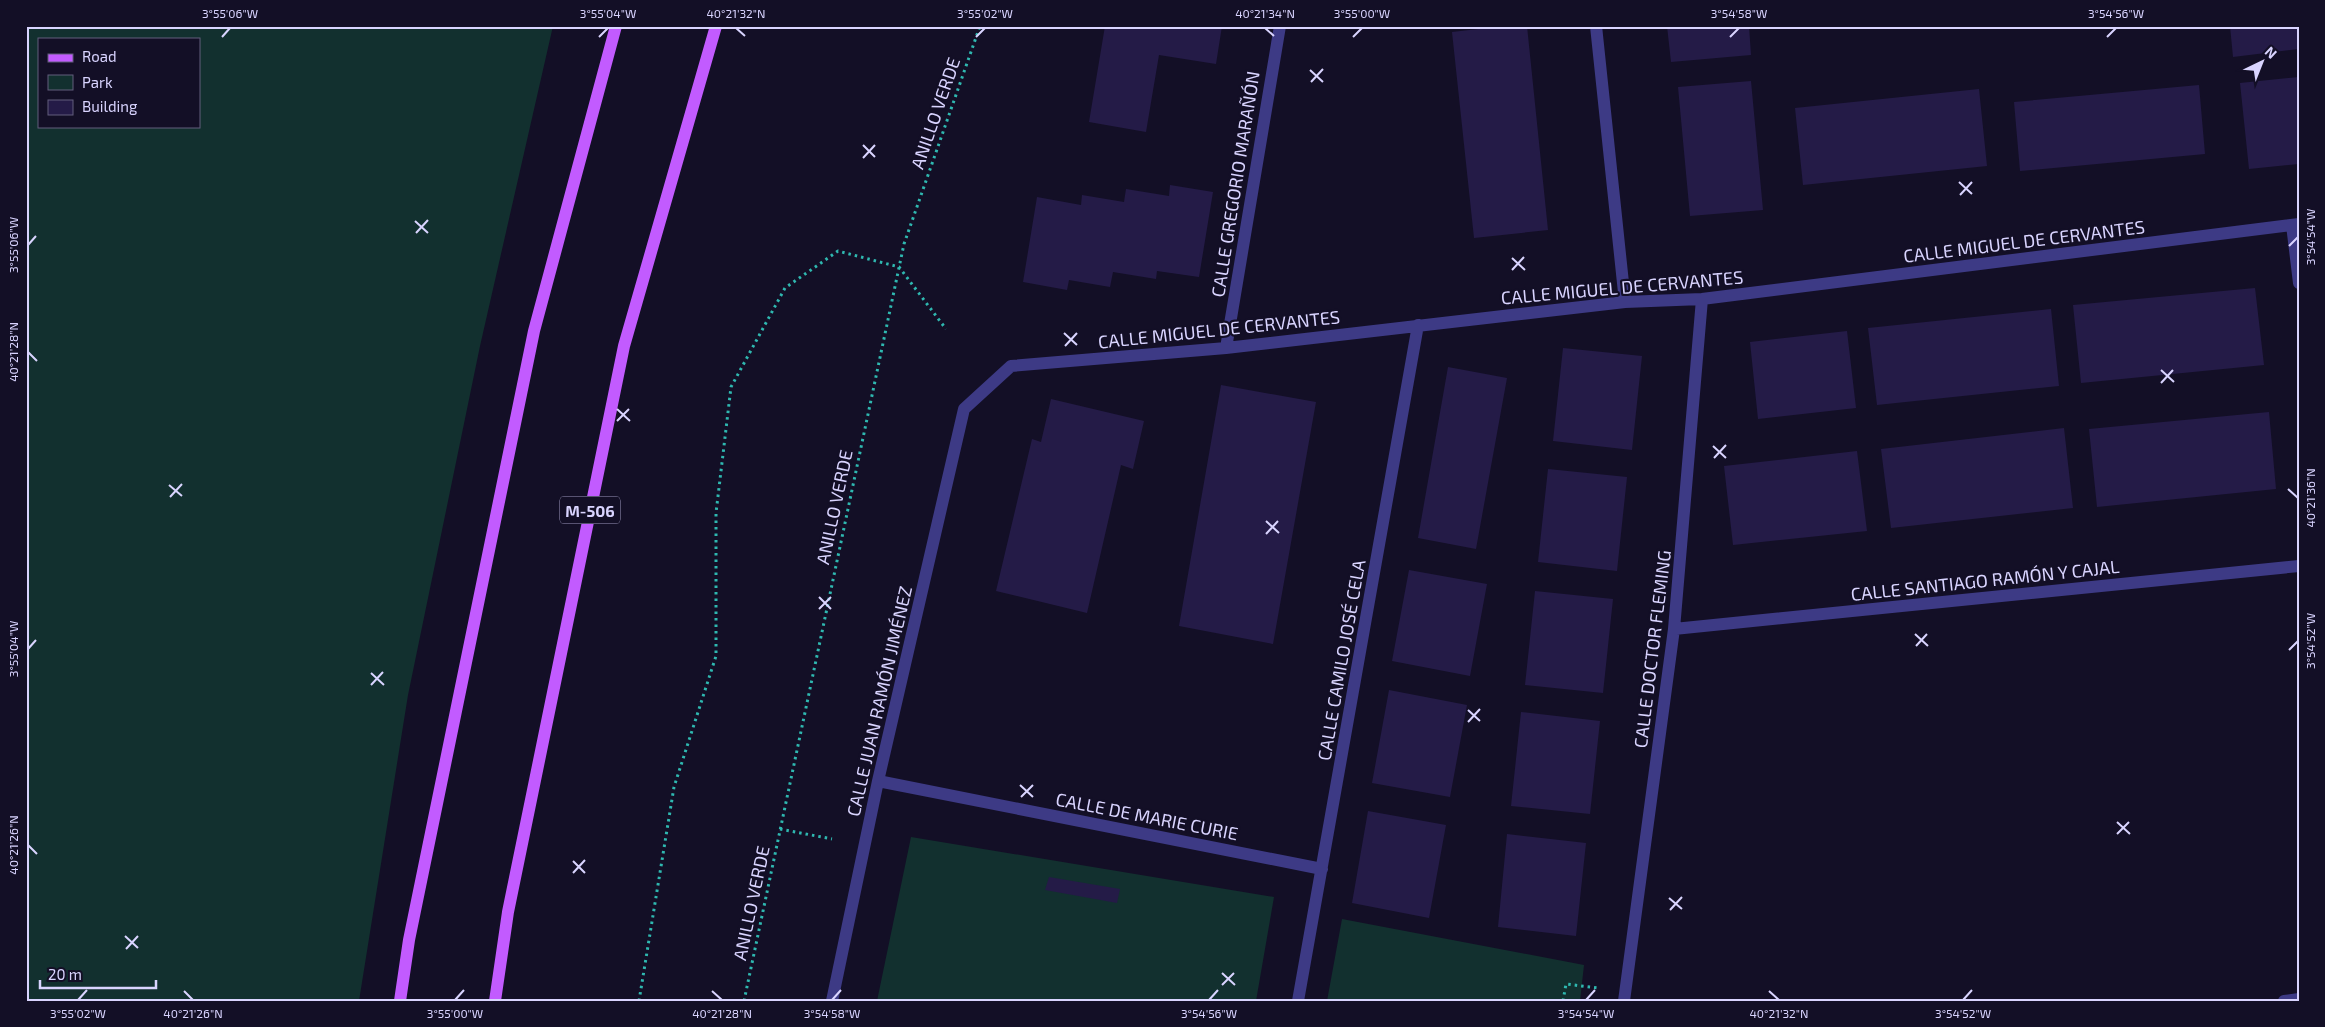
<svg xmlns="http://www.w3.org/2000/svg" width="2325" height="1027" viewBox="0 0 2325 1027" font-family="'Exo 2',sans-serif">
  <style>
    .green { fill: #12302f; fill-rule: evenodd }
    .building { fill: #241b47 }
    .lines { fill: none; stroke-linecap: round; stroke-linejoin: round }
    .path { stroke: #2fb8b0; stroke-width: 3; stroke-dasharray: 2.5 4; stroke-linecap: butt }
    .minor { stroke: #3d3a85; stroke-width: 12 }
    .primary { stroke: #c25bff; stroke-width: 12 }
    .ticks { fill: none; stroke: #d9d4ff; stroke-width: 2 }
    .labels { text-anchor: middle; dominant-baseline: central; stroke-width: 4.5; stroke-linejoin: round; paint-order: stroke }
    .shield { fill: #130f26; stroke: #9e99be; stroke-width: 1 }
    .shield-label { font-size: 16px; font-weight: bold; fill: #d9d4ff }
    .street-label { font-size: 18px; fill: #d9d4ff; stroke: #130f26 }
    .neatline { fill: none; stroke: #d9d4ff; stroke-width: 2 }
    .ticks-label { font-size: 12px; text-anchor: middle; fill: #d9d4ff }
  </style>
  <rect width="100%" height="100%" fill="#130f26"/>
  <path class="green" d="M26 26H553L480 346 408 695 359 1001H26ZM39 39H199V126H39Z
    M911 837 1274 897 1256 1001H877Z
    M1342 919 1584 965 1580 1001H1327Z"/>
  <path class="building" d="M1105 26H1222L1216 64 1159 55 1146 132 1089 122Z
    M1504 26H1527L1548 230 1474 238 1452 32Z
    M1667 26H1749L1751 55 1671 62Z
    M2230 26H2299V49L2233 57Z
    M2299 77V164L2249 169 2240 83Z
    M1751 81 1763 210 1690 216 1678 87Z
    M2199 85 2205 154 2020 171 2014 102Z
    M1979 89 1987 166 1803 185 1795 108Z
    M1170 185 1213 192 1199 277 1157 271 1156 279 1113 272 1110 287 1069 280 1067 290 1023 282 1037 197 1081 205 1082 195 1124 202 1126 189 1169 196Z
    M2255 288 2264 365 2081 383 2073 305Z
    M2051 309 2059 386 1877 405 1868 328Z
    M1847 331 1856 408 1758 419 1750 342Z
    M1563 348 1642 356 1632 450 1553 441Z
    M1448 367 1507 378 1476 549 1418 538Z
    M1221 385 1316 402 1273 644 1179 626Z
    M1051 399 1144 421 1133 469 1121 465 1087 613 996 591 1032 439 1041 442Z
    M2269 412 2276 489 2097 507 2089 429Z
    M2064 428 2073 508 1891 528 1881 449Z
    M1857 451 1867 531 1733 545 1724 466Z
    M1548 469 1627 477 1617 571 1538 562Z
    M1409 570 1487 584 1470 676 1392 661Z
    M1535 591 1613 599 1603 693 1525 685Z
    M1389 690 1467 705 1450 797 1372 783Z
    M1521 712 1600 721 1590 814 1511 806Z
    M1368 811 1446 825 1429 918 1352 903Z
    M1507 834 1586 843 1576 936 1498 927Z
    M1049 877 1120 889 1117 903 1045 890Z"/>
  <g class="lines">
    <path class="path" d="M780 829 832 839
      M639 1001 674 787 716 656V513L731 387 785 288 838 251 899 267 946 329
      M744 1001 904 244 980 26
      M1563 1001 1566 984 1598 988"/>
    <path class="minor" d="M1596 26 1625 302
      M2292 225 2299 283
      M1226 348 1280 26
      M1674 629 2299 566
      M878 781 1322 869
      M832 1001 878 781 964 409 1011 366 1226 348 1625 302 1702 299 2299 224
      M1298 1001 1418 325
      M1624 1001 1674 629 1702 299
      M2284 1001 2299 999"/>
    <path class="primary" d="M400 1001 409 940 534 331 616 26
      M495 1001 508 912 624 346 716 26"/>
  </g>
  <path class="ticks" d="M736 28 745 36M1265 28 1274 36M222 37 230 28M599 37 608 28M976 37 985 28M1353 37 1362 28M1730 37 1739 28M2107 37 2116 28M1310 70 1323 82M1311 82 1323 69M863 145 875 157M863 158 875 145M1959 182 1972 194M1960 195 1972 182M415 221 428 233M416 233 428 220M28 245 36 236M2289 246 2298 237M1512 258 1525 270M1512 270 1524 257M1064 333 1077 345M1065 346 1077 333M28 352 37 361M2161 370 2174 382M2161 383 2173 370M617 409 630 421M617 421 629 409M1713 446 1726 458M1714 458 1726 445M169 485 182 496M2288 489 2298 498M170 497 182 484M1266 521 1279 533M1266 534 1278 521M819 597 831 609M819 609 831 597M1915 634 1928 646M1916 646 1927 634M28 649 36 640M2289 650 2298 641M371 673 384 685M371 685 383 672M1468 710 1480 721M1468 722 1480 709M1020 785 1033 797M1021 797 1033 785M2117 822 2130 834M2117 834 2129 822M28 845 37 854M573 861 585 873M573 873 585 860M1669 898 1682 909M1670 910 1682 897M125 936 138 948M126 949 138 936M1222 973 1235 985M1222 985 1234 973M184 991 193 1000M712 991 722 1000M1769 991 1779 1000M78 1000 87 990M455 1000 464 990M832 1000 841 990M1209 1000 1218 990M1586 1000 1595 990M1963 1000 1972 990"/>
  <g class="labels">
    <rect class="shield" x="560" y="496.5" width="60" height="27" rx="4"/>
    <g class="shield-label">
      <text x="590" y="510">M-506</text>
    </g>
    <g class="street-label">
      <text transform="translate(935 113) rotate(-71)">ANILLO VERDE</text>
      <text transform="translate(1235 184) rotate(-81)">CALLE GREGORIO MARAÑÓN</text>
      <text transform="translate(2024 241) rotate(-7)">CALLE MIGUEL DE CERVANTES</text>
      <text transform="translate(1622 287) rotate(-5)">CALLE MIGUEL DE CERVANTES</text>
      <text transform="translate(1219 329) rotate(-6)">CALLE MIGUEL DE CERVANTES</text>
      <text transform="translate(834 507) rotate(-78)">ANILLO VERDE</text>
      <text transform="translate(1985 580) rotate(-6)">CALLE SANTIAGO RAMÓN Y CAJAL</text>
      <text transform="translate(1652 649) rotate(-83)">CALLE DOCTOR FLEMING</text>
      <text transform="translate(1341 660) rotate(-80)">CALLE CAMILO JOSÉ CELA</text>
      <text transform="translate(879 701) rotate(-77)">CALLE JUAN RAMÓN JIMÉNEZ</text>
      <text transform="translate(1147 816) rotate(11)">CALLE DE MARIE CURIE</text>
      <text transform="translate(751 903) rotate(-78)">ANILLO VERDE</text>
    </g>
  </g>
  <rect width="2325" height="1027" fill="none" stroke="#130f26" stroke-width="55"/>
  <rect x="38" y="38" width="162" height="90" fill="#130f26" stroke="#625e7d"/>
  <rect x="48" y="54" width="25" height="8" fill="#c25bff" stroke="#625e7d"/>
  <text x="82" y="62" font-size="15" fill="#d9d4ff">Road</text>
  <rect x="48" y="75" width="25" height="15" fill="#12302f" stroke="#625e7d"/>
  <text x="82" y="88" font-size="15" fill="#d9d4ff">Park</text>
  <rect x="48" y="100" width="25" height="15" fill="#241b47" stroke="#625e7d"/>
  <text x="82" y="112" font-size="15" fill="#d9d4ff">Building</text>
  <g transform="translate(2262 62) rotate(43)" stroke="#130f26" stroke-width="4" paint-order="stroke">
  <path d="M0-4L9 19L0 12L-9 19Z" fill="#d9d4ff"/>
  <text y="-8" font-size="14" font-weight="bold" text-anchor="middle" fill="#d9d4ff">N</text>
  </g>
  <path d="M40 980v8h116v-8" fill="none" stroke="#d9d4ff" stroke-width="2.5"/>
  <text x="48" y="980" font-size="15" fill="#d9d4ff" stroke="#130f26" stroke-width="4" paint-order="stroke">20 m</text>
  <rect x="28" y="28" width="2270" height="972" class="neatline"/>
  <g class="ticks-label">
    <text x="230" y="18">3°55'06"W</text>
    <text x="608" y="18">3°55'04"W</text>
    <text x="736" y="18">40°21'32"N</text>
    <text x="985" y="18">3°55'02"W</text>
    <text x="1265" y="18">40°21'34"N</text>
    <text x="1362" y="18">3°55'00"W</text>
    <text x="1739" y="18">3°54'58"W</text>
    <text x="2116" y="18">3°54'56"W</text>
    <text transform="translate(2311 237) rotate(-90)" y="4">3°54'54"W</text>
    <text transform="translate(14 245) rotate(-90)" y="4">3°55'06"W</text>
    <text transform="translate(14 352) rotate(-90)" y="4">40°21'28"N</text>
    <text transform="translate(2311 498) rotate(-90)" y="4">40°21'36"N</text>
    <text transform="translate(2311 641) rotate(-90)" y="4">3°54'52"W</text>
    <text transform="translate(14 649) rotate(-90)" y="4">3°55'04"W</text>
    <text transform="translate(14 845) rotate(-90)" y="4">40°21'26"N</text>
    <text x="78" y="1018">3°55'02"W</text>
    <text x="193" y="1018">40°21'26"N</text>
    <text x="455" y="1018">3°55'00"W</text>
    <text x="722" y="1018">40°21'28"N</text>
    <text x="832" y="1018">3°54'58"W</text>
    <text x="1209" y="1018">3°54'56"W</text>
    <text x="1586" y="1018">3°54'54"W</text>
    <text x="1779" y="1018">40°21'32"N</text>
    <text x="1963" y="1018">3°54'52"W</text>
  </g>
</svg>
